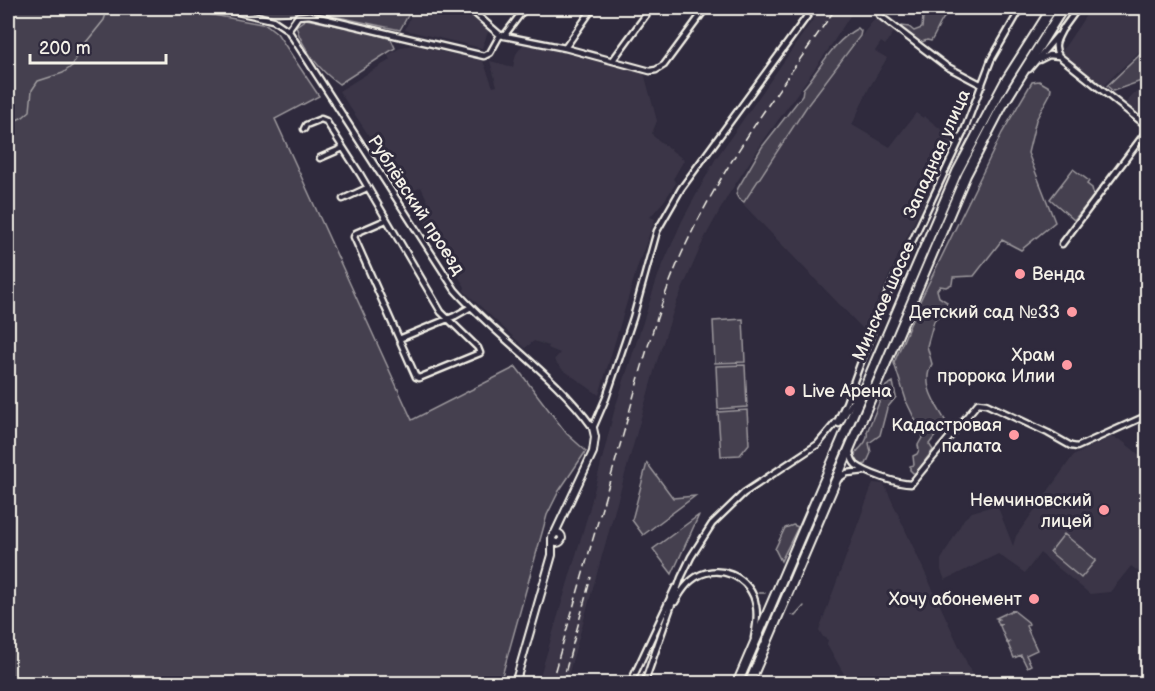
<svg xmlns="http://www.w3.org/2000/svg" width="1155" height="691" viewBox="0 0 1155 691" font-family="'Balsamiq Sans',sans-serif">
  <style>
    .built { fill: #3b3647 }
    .green { fill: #454050; stroke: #9c989c; stroke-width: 1.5 }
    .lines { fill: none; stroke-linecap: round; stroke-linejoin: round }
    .stream { stroke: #a19ea0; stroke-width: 1.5 }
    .minor-casing { stroke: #f4f1e8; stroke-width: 9 }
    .tertiary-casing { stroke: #f4f1e8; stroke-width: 10 }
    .trunk-casing { stroke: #f4f1e8; stroke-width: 12 }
    .minor { stroke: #2f2a3d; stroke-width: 4.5 }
    .tertiary { stroke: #2f2a3d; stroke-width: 6 }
    .trunk { stroke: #2f2a3d; stroke-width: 8 }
    .rail { stroke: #f4f1e8; stroke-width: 1.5; stroke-dasharray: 9 4.5; stroke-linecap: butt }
    .poi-dot { fill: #ff9aa2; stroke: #2f2a3d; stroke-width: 2 }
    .labels { text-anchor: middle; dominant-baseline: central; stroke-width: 6; stroke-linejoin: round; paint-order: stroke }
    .street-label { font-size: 18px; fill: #f4f1e8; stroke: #2f2a3d }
    .poi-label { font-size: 18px; fill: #f4f1e8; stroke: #2f2a3d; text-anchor: end }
  </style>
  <rect width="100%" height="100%" fill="#2f2a3d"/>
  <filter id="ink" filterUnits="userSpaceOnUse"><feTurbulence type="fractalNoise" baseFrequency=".0167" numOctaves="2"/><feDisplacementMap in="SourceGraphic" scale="12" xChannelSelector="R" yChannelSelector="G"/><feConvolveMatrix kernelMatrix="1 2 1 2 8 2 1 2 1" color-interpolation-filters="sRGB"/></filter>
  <g filter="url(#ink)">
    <path class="built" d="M414 8H467L488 28V32L482 48 405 30Z
      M821 8H855L828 50 764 140 727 197 704 239 675 306 657 361 566 683H538L589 511 615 408 658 276 682 221 715 160Z
      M1091 8H1147V44L1102 87 1060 54Z
      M876 17 894 32 885 45 881 42 875 51 887 58 869 88 852 125 890 147 916 113 923 118 924 116 956 141 912 226 864 330 743 204 808 106Z
      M524 43 644 73 657 121 652 133 653 136 684 160 673 179 676 183 664 201 650 217 655 219 638 265 599 395 562 369 554 360 560 353 548 348 549 346 534 341 525 348 464 291 465 287 417 210 428 202 421 187 408 194 339 91 390 60 388 55 402 47 419 44 425 48 483 61 493 87 497 86 490 61 513 67 516 54Z
      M1147 88V121L1126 103 1132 94Z
      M1111 437 1121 440 1147 461 1148 575 1146 577 1131 566 1110 592 1090 594 1040 553 1025 573 998 554 945 580 941 570V560L964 519 972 512 997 505 1013 546 1016 536 1073 456Z
      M873 483 884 484 976 683H849L827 644 828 640 823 637 819 630Z"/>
    <path class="green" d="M8 8H176L267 25 277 33 319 96 275 119 412 420 516 367 567 434 586 451 559 491 547 515 500 683H8Z
      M253 8H412L400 30 310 11C287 14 274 22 253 8Z
      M917 8H948L951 11C940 18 938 31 931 41L927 40 919 43 901 29 902 26 909 27 914 31 922 28 923 16 917 11Z
      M306 19 368 32 391 39 395 48 339 84C320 71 302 48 296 26Z
      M858 28 861 31 860 36 807 106 744 202 738 198 736 194 738 188 762 147 802 96 803 89C821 68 832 42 858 28Z
      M1147 48V79L1113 91 1107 86Z
      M1039 81 1051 88 1050 94 1036 120 1028 153 1055 222 1021 250 1002 240 974 276 953 277 952 284 946 287 940 286 937 290 939 297 947 302 943 313 934 321 927 346 932 364C920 384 936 404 946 422L929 444 933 450 916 473H913L910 470V466L914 465 913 456 917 454 919 450 918 445 923 436 907 403 894 363 919 303 1002 133 1032 82Z
      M1073 169 1089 181 1087 184 1092 188 1094 196 1074 220 1050 199Z
      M743 319 745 362 715 363 713 321Z
      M745 365 747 407 718 409 716 366Z
      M893 382 896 397 887 408 880 435 869 443 871 453 866 464 861 465 855 460 854 455C859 448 869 442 867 432L886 386Z
      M747 410 749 444 740 455 721 456 718 412Z
      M647 463 673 498 695 496 643 535 632 520Z
      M699 515 672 574 653 549Z
      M793 525 798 527 781 561 775 549 785 528Z
      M1064 534 1096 560 1081 578 1050 552Z
      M1013 610 1028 622 1029 624 1026 626 1037 650 1026 655 1031 665 1027 667 1021 655 1014 658 1008 644 1010 642 1007 643 1000 626 1002 624 999 625 997 620 999 619 996 618Z"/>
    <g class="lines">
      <path class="stream" d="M8 124 23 117 30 111 32 90 38 81 63 73 72 66 83 46 104 20 108 8
        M759 593H765
        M792 615 795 616 804 606"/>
      <defs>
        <path id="minor" d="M220 8 273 20 288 30 455 290C498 339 555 374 593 428
          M469 8 500 35 565 48 650 71 656 70 664 65 706 8
          M879 15 946 66 982 85
          M1063 28C1058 38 1052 45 1059 56L1148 127
          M288 30 298 16 309 15 484 56 490 53 500 35
          M1062 30 1078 8
          M504 36 525 8
          M565 48 593 8
          M613 60 651 8
          M1039 60 1049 55 1059 56
          M1029 69 1057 36
          M304 129 306 125 321 119 326 121 360 174 441 312 478 348 480 353 419 378 416 377 354 237 356 233 386 220
          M320 158 343 148
          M343 199 367 188
          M1062 244 1148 129
          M399 339 455 316 471 307
          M839 424 861 388
          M593 428 606 398 633 318 657 231 681 189 813 8
          M817 445 838 420 846 403 879 312 964 131 991 60 1021 8
          M850 452C851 457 852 461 856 465 866 473 898 484 911 484L978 403 986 404 1048 433 1071 446 1077 447 1148 415
          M837 480 847 473 866 471
          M675 602C680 594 684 586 692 580 716 561 752 576 756 606 758 616 756 628 754 638
          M630 684 675 588
          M644 684 681 578 691 557 712 524 744 493 818 444"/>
        <path id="tertiary" d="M552 538a5 5 0 1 1 10 0a5 5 0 1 1-10 0Z
          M554 535 593 452 595 437 593 428
          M515 684 552 555V539"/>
        <path id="trunk" d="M737 684 957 172 1005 82 1052 8
          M749 684 966 175 1002 106 1063 8"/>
      </defs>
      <use href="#minor" class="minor-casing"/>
      <use href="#tertiary" class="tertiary-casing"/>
      <use href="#trunk" class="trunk-casing"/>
      <use href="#minor" class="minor"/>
      <use href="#tertiary" class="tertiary"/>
      <use href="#trunk" class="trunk"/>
      <path class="rail" d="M551 684C575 601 599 518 623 435 640 373 656 311 682 253 722 165 781 87 836 8
        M562 684 591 577"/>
    </g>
  </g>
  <g class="poi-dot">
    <circle cx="1020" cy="274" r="6"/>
    <circle cx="1072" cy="312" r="6"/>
    <circle cx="1067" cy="365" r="6"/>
    <circle cx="790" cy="391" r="6"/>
    <circle cx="1014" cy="435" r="6"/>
    <circle cx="1104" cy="510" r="6"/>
    <circle cx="1034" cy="599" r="6"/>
  </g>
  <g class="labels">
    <g class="street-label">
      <text transform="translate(937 154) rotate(-66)">Западная улица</text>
      <text transform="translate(416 205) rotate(57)">Рублёвский проезд</text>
      <text transform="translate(884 301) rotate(-66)">Минское шоссе</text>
    </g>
    <g class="poi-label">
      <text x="1032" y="274" text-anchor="start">Венда</text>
      <text x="1060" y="312">Детский сад №33</text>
      <text x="1055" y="355">Храм<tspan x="1055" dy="21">пророка Илии</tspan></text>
      <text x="802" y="391" text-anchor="start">Live Арена</text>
      <text x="1002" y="425">Кадастровая<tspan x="1002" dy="21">палата</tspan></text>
      <text x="1092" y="500">Немчиновский<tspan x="1092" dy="21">лицей</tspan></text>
      <text x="1022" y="599">Хочу абонемент</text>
    </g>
  </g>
  <rect width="1155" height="691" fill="none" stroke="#2f2a3d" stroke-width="30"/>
  <rect x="15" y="15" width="1125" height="661" fill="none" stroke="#f4f1e8" stroke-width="2" filter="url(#ink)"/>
  <path d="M30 54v9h136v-9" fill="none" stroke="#f4f1e8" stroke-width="3"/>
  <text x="39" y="54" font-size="18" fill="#f4f1e8" stroke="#2f2a3d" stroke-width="4.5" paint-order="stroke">200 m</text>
</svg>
